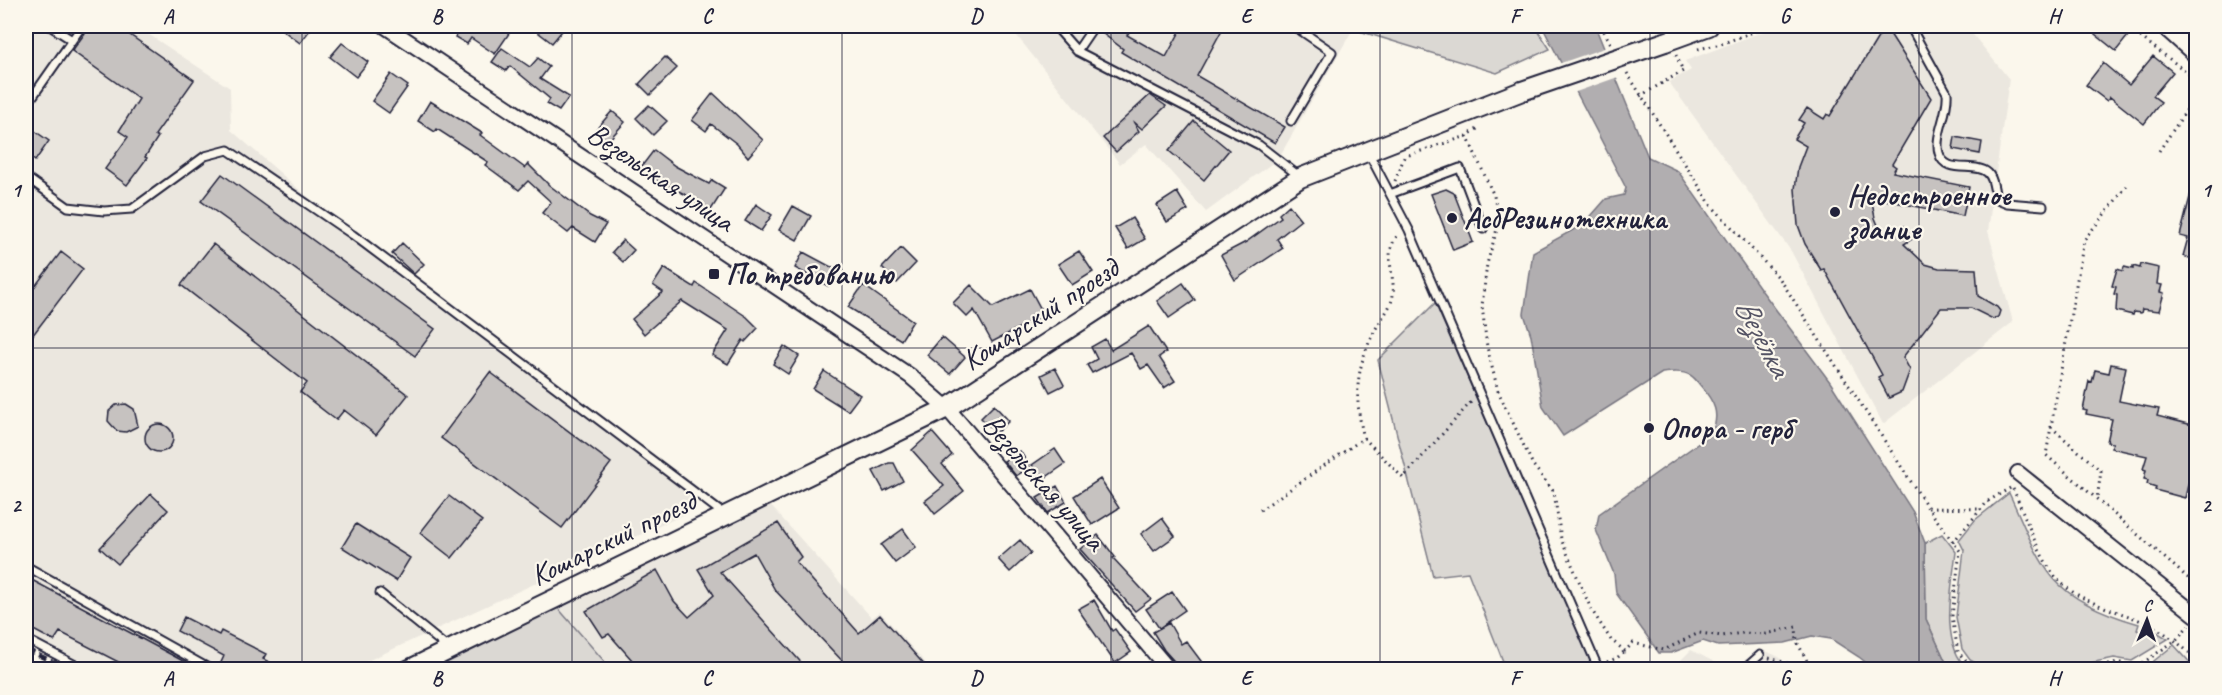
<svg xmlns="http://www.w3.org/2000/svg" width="2222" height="695" viewBox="0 0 2222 695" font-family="Caveat,sans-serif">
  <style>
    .built { fill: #ebe7df }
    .green { fill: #dbd8d3; stroke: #7e7d87; stroke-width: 1.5 }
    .water { fill: #b1aeb0; stroke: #787681; stroke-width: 1.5 }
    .pier { fill: #fbf7ec }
    .building { fill: #c6c2c0; stroke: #22223b; stroke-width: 1.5 }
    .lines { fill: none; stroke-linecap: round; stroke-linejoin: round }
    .lane-casing { stroke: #22223b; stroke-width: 11 }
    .street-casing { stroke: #22223b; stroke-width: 18 }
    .secondary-casing { stroke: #22223b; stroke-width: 22 }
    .path { stroke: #22223b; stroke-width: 3; stroke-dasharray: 1.5 4.5; stroke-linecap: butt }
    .lane { stroke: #fbf7ec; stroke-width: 7 }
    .street { stroke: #fbf7ec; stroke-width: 14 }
    .secondary { stroke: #fbf7ec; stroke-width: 18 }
    .rail { stroke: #22223b; stroke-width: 4.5; stroke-dasharray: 9 4.5; stroke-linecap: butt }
    .secondary-bridge-casing { stroke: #22223b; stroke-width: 22; stroke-linecap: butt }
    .secondary-bridge { stroke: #fbf7ec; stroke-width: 18 }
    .grid { fill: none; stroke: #22223b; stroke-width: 1.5; stroke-opacity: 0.55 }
    .poi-dot { fill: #22223b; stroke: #fbf7ec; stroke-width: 2 }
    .labels { text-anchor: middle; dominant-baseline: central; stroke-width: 4.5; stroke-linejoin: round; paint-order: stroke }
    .street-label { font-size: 30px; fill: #22223b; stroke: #fbf7ec }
    .poi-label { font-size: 30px; font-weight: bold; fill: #22223b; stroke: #fbf7ec; text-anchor: start }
    .water-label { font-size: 32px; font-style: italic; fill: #545364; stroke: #fbf7ec }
    .neatline { fill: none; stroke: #22223b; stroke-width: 2 }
    .grid-label { font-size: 20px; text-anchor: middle; font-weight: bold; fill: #22223b }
  </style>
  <rect width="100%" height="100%" fill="#fbf7ec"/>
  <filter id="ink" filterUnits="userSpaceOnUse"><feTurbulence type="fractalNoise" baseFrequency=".0167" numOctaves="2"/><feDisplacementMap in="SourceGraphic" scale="12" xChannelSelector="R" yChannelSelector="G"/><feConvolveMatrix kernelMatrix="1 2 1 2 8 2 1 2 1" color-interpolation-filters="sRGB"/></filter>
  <g filter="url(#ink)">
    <path class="built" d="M26 26H136L230 88 231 130 406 283 704 493 685 514 350 669H87L26 639Z
      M1009 26H1351L1353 29 1278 159 1206 212 1146 144 1120 164Z
      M1778 26H1966L2009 79 1988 231 2013 322 1883 424 1791 251 1669 82 1691 70 1685 61Z
      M769 504 872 618 880 612 931 669H611L557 607Z
      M1691 650 1726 668 1766 651 1779 657 1791 669 1671 670Z"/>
    <path class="green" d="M1351 26H1535L1550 49 1497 73 1353 29Z
      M1435 303 1595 669H1506L1468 572 1433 576 1378 360Z
      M2009 493C2022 520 2034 555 2054 579 2074 602 2111 616 2139 624L2137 630 2149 635 2152 629 2168 639 2132 661 2114 658 2062 669H1986L1970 660 1962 649 1956 617 1964 550 1959 540 1975 520Z
      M1942 534 1956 552C1952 586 1939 644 1968 669H1949L1926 619 1925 543Z
      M557 607 611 669 427 670Z
      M2174 645 2196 669H2151L2150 664Z"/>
    <path class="water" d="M1542 26H1595L1648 157 1678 171 1762 291 1830 382 1913 512 1925 543 1926 619 1949 669H1874L1859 657 1831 639 1812 636 1785 643 1718 646 1703 641 1671 653H1659L1616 593 1614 574 1596 530 1599 514 1710 435C1722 415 1714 401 1700 385 1697 381 1694 377 1690 375 1682 371 1672 372 1662 373L1563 436 1543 407 1531 335 1524 314 1533 252 1584 224 1606 199 1624 195 1626 188Z"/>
    <path class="pier" d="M1607 47 1618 77 1573 93 1558 64Z"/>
    <path class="building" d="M90 26H117L194 80 155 135 158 137 145 157 147 158 127 185 105 169 128 137 119 131 139 99 72 51Z
      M277 26H313L300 43Z
      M452 26H514L495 54 471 38 467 44 455 37 459 30Z
      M530 26H566L552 43Z
      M1100 26H1134L1127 35 1166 57 1183 26H1224L1197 76 1285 127 1275 143 1121 52 1123 49 1098 30Z
      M1885 26 1931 98 1892 164 1896 167 1893 172 1969 187 1963 216 1871 197 1875 218 1883 237 1904 226 1912 239 1904 244 1925 264 1939 268 1976 269 1978 296 1997 307 2000 311 1998 317 1993 319 1971 308H1941L1903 357 1910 370 1902 392 1889 398 1878 377 1882 375 1824 269 1821 270 1805 244 1798 225 1795 189 1798 167 1806 146 1794 139 1804 123 1799 120 1807 108 1824 119 1827 114 1830 116Z
      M2085 26H2115L2128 36 2116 51Z
      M342 43 368 62 356 77 330 57Z
      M502 48 530 67 538 58 549 67 540 79 569 97 559 111 547 104 550 99 510 66 506 71 492 62Z
      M2153 56 2173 72 2153 96 2161 102 2144 124 2110 97 2107 101 2086 85 2103 63 2129 85Z
      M665 57 677 68 650 95 639 84Z
      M391 74 408 86 389 113 372 101Z
      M713 93 763 140 748 157 737 144 711 124 706 131 692 120Z
      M1150 95 1166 106 1142 129 1133 121 1139 131 1116 152 1103 138Z
      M430 101 482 133 480 135 525 168 528 164 549 185 590 216 606 224 595 242 573 228 568 233 542 213 551 202 528 181 519 190 485 165 488 162 437 129 435 132 418 121Z
      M649 105 667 121 653 135 636 118Z
      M612 111 625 122 607 142 594 132Z
      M1194 121 1229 150 1204 180 1169 151Z
      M26 125 49 141 35 161 26 154Z
      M1955 137 1982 142 1980 154 1953 149Z
      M654 150 675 166 709 184 712 180 725 188 709 213 696 204 698 201 659 181 641 167Z
      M222 174 435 329 415 356 201 201Z
      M1446 189 1454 193 1473 242 1453 250 1431 194Z
      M2192 189H2196V260L2183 256 2188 238 2180 236Z
      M1177 192 1188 210 1167 222 1157 205Z
      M756 204 772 215 761 231 745 221Z
      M1289 205 1301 220 1277 239 1283 248 1235 280 1221 255 1246 242 1281 217 1279 214Z
      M793 206 811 216 797 240 779 230Z
      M1132 218 1145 239 1128 249 1115 228Z
      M623 240 634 250 623 262 612 252Z
      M402 243 424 264 414 274 392 254Z
      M213 244 408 395 376 435 344 410 336 420 300 392 307 383 181 285Z
      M901 248 916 263 897 283 882 268Z
      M1079 251 1093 272 1072 285 1058 264Z
      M61 252 83 269 26 344V298Z
      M803 252 837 270 828 286 795 268Z
      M2141 264 2159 268 2157 284 2162 285 2160 292 2164 293 2159 311 2142 309 2141 313 2134 312 2133 315 2116 311 2117 295 2114 294 2116 287 2112 286 2117 269 2123 271 2124 267 2133 269V266L2140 268Z
      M664 268 694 287 696 283 747 317 758 328 745 342 743 340 728 364 712 355 728 330 682 301 644 334 632 319 663 292 653 285Z
      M1183 283 1195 300 1169 318 1157 301Z
      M863 285 913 321 901 340 848 307Z
      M971 285 993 307 1030 289 1044 315 992 342 974 310 967 317 953 303Z
      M1149 326 1166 352 1159 357 1175 381 1164 388 1148 365 1141 369 1131 353 1092 373 1087 365 1097 359 1091 347 1105 339 1111 350Z
      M942 337 965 357 950 374 927 355Z
      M784 346 799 356 788 374 773 364Z
      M2111 364 2126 367 2119 401 2159 409 2157 416 2196 426V478L2190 476 2185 498 2155 490 2156 487 2147 484 2148 480 2144 479 2146 470 2143 469 2147 456 2111 448 2113 443 2107 442 2112 419 2086 414 2087 411 2083 410 2089 381 2092 382 2095 370 2109 373Z
      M1055 368 1064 385 1050 392 1041 375Z
      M824 371 860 395 848 411 813 389Z
      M490 372 611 463 562 528 441 438Z
      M126 404 134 409 138 426 126 432 117 431 108 421 109 411 116 405Z
      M994 405 1009 421 996 433 981 418Z
      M145 438a14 14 0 1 1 28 0a14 14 0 1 1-28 0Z
      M932 432 952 455 942 464 964 491 935 514 925 501 944 486 912 450Z
      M1055 449 1065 464 1042 480 1032 465Z
      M1020 451 1030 467 1016 476 1004 461Z
      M889 463H894L903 481 884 491 873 471Z
      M1100 479 1119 508 1092 525 1074 496Z
      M1057 486 1066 502 1048 513 1037 498Z
      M151 494 168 510 118 564 100 548Z
      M449 496 482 521 452 558 420 533Z
      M1162 518 1175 536 1154 551 1141 534Z
      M778 523 801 557 796 562 859 633 880 615 928 669H850L775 590 754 553 720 572 807 669H640L609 634 603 637 586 611 657 570 674 601 689 617 714 595 698 569Z
      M356 524 410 558 396 581 342 547Z
      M903 529 916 547 895 563 881 545Z
      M1098 535 1115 557 1113 558 1151 599 1135 611 1080 549Z
      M1020 540 1031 553 1010 572 998 559Z
      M26 577 43 586 198 669H132L60 632 54 641 26 626Z
      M1172 592 1185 610 1159 628 1146 609Z
      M1094 600 1112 631 1115 629 1131 652 1115 663 1078 609Z
      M184 617 219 635 221 631 266 654 263 659 283 669H218L224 656 177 631Z
      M1169 623 1181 644 1186 641 1207 669H1181L1164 650 1153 632Z"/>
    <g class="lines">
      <defs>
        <path id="lane" d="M50 26 72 40
          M1055 26 1077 51 1259 145 1299 176
          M1910 26 1947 93C1949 113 1934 135 1939 153 1945 176 1975 161 1988 173 1995 180 1993 191 1997 199L2007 203 2043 206
          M1077 51 1094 26
          M26 106 82 26
          M1291 121 1332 52 1294 26
          M1368 152 1409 230 1599 670
          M26 177 68 207 104 211 132 209 205 156 228 150 353 235 725 515
          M1390 194 1460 168 1483 229
          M26 566 212 670
          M380 593 448 648
          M26 639 85 670
          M1743 670 1760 655"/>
        <path id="street" d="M385 26 910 376 947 408 1169 670
          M2018 473 2196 615"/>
        <path id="secondary" d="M2166 26 2196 53
          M1665 42 1709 26
          M408 670 947 408 1300 178 1522 91"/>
      </defs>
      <use href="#lane" class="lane-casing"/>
      <use href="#street" class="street-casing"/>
      <use href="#secondary" class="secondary-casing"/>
      <path class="path" d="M1601 26 1611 44
        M2126 26 2196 79
        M1698 49 1721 44 1769 26
        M1627 73 1711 205 1780 279 1928 508 1960 551 1952 616 1958 652 1974 670
        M1640 96 1683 71 1676 55
        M1467 136 1494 196 1499 222 1487 264 1482 306 1487 347 1498 391 1533 465 1554 492 1561 539 1591 609 1611 640 1625 651 1633 643 1664 650 1699 633 1722 636 1743 633 1766 634 1796 627 1797 642 1812 670
        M2159 151 2196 96
        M1409 155 1467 136 1480 127
        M1395 181 1405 155
        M2127 186 2084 240 2046 455 2196 585
        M2051 427 2101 471 2097 499
        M1364 438 1403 478 1471 402
        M2013 489C2026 517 2036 551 2055 576 2076 603 2119 610 2148 624 2167 633 2181 645 2196 659
        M1988 501 1992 506
        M1928 508 1979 509
        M1260 510 1364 438C1354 398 1355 370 1374 332 1379 322 1389 310 1392 300 1398 278 1380 254 1399 234
        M1953 542 1988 501 2012 487
        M1769 658 1811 670
        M1607 662 1617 658 1625 651
        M2085 670 2117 662 2137 667 2176 640 2189 625
        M2135 670 2137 667 2140 670"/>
      <use href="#lane" class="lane"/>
      <use href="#street" class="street"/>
      <use href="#secondary" class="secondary"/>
      <path class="rail" d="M26 649 69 670
        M26 662 41 670"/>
      <defs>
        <path id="secondary-bridge" d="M1522 91 1665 42"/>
      </defs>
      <use href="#secondary-bridge" class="secondary-bridge-casing"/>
      <use href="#secondary-bridge" class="secondary-bridge"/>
    </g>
  </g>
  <path class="grid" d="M302 26V670M572 26V670M842 26V670M1111 26V670M1380 26V670M1650 26V670M1919 26V670M26 348H2196"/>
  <g class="poi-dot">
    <circle cx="1835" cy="212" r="6"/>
    <circle cx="1452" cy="218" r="6"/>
    <rect x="708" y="268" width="12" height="12" rx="3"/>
    <circle cx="1649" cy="428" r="6"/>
  </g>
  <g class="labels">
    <g class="street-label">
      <text transform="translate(661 177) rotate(34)">Везельская улица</text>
      <text transform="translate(1040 314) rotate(-33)">Кошарский проезд</text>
      <text transform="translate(1044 482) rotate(49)">Везельская улица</text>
      <text transform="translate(613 538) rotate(-26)">Кошарский проезд</text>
    </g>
    <g class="poi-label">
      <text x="1847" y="195">Недостроенное<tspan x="1847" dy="34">здание</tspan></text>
      <text x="1464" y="218">АсбРезинотехника</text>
      <text x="726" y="274">По требованию</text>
      <text x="1661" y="428">Опора - герб</text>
    </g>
    <g class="water-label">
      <text transform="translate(1763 337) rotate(62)">Везёлка</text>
    </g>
  </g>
  <rect width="2222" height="695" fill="none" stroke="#fbf7ec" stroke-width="66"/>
  <g transform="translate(2147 620) rotate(2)" stroke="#fbf7ec" stroke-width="4.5" paint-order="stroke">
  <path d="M0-4.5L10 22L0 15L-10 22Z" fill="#22223b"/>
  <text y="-9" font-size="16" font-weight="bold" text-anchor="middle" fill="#22223b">С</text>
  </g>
  <rect x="33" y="33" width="2156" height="629" class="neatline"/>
  <g class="grid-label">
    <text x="168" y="23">A</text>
    <text x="437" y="23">B</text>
    <text x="707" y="23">C</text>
    <text x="976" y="23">D</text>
    <text x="1246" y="23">E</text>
    <text x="1515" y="23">F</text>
    <text x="1785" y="23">G</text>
    <text x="2054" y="23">H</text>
    <text x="16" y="197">1</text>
    <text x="2206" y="197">1</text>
    <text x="16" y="512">2</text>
    <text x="2206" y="512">2</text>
    <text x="168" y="685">A</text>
    <text x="437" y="685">B</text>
    <text x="707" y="685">C</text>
    <text x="976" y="685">D</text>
    <text x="1246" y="685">E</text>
    <text x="1515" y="685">F</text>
    <text x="1785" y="685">G</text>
    <text x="2054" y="685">H</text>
  </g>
</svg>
